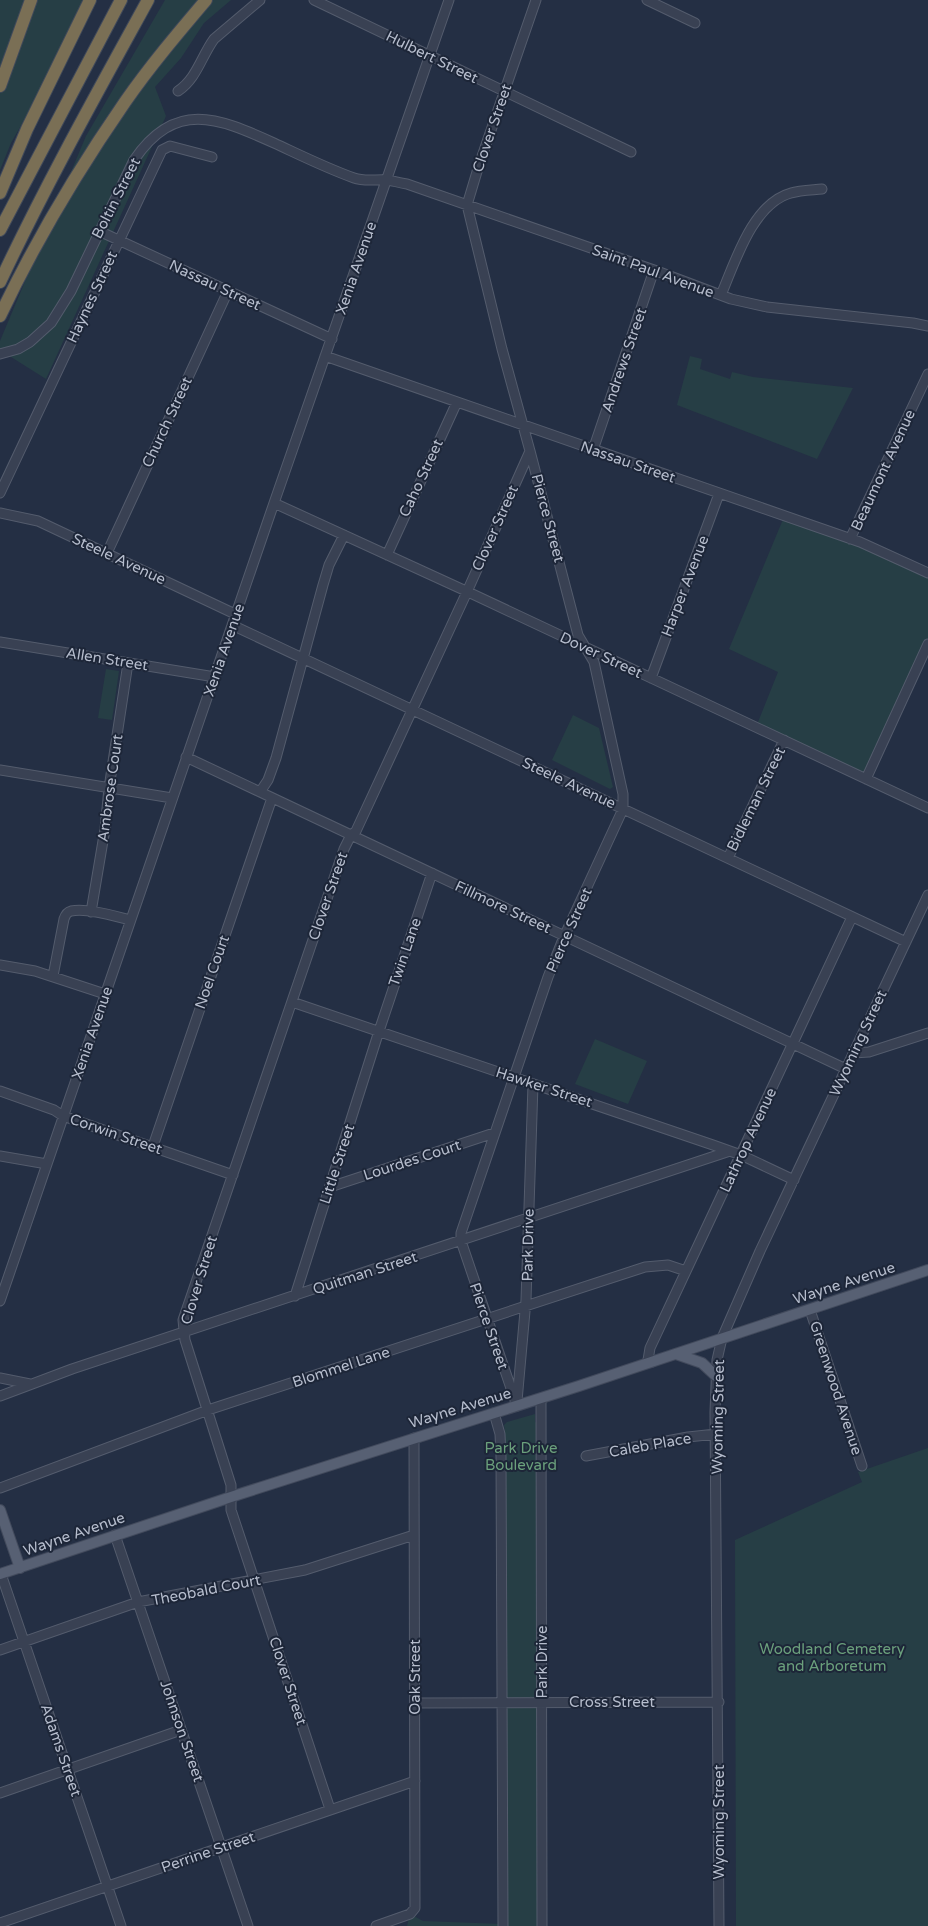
<svg xmlns="http://www.w3.org/2000/svg" width="928" height="1926" viewBox="0 0 928 1926" font-family="'Varela Round',sans-serif">
  <style>
    .green { fill: #263e45 }
    .lines { fill: none; stroke-linecap: round; stroke-linejoin: round }
    .minor-casing { stroke: #545c6d; stroke-width: 11 }
    .major-casing { stroke: #424a5c; stroke-width: 12 }
    .highway-casing { stroke: #40495a; stroke-width: 14 }
    .minor { stroke: #394153; stroke-width: 9 }
    .major { stroke: #576073; stroke-width: 10 }
    .highway { stroke: #7a6f55; stroke-width: 12 }
    .labels { text-anchor: middle; dominant-baseline: central; stroke-width: 4; stroke-linejoin: round; paint-order: stroke }
    .street-label { font-size: 15px; fill: #b6bdcd; stroke: #1d2638 }
    .park-label { font-size: 15px; fill: #6ba07c; stroke: #1d2638 }
  </style>
  <rect width="100%" height="100%" fill="#242f44"/>
  <path class="green" d="M0 0H93L11 143 0 170Z
    M165 0H231L204 23 181 58 155 87 166 116 46 379 0 350V341L86 136Z
    M690 356 702 359 700 369 730 379 732 372 753 377 853 388 817 459 677 405Z
    M784 517 928 573V644L866 779 756 727 778 672 729 649Z
    M106 669 119 671 112 720 98 718Z
    M573 715 599 728 613 787 610 789 552 760Z
    M595 1039 647 1061 628 1104 575 1084Z
    M535 1414V1422L540 1425 542 1926H407L410 1914 423 1921 502 1924 500 1434 505 1432 504 1425 507 1422Z
    M928 1448V1926H736L735 1540 862 1482 858 1472Z"/>
  <g class="lines">
    <defs>
      <path id="minor" d="M314 0 631 152
        M647 0 695 23
        M178 91C197 78 201 57 214 39L260 0
        M99 231 332 339
        M721 295C735 262 753 203 791 193 800 190 812 190 822 189
        M0 354 18 349 30 342 51 323 71 291 134 160C175 100 217 117 274 143 300 155 326 168 354 178 365 182 376 179 388 180 394 181 400 183 407 184L654 270 731 299 767 307 913 323 928 326
        M325 356 860 542 928 573
        M593 450 654 270
        M0 493 162 150 170 146 212 157
        M274 503 466 591 928 808
        M0 513 38 521 235 614
        M850 539 928 374
        M107 553 228 291
        M387 555 457 402
        M232 625 906 942
        M0 642 215 677
        M651 678 719 494
        M186 757 846 1069
        M0 770 172 798
        M866 779 928 644
        M260 792 268 780 276 758 323 585 329 565 344 535
        M728 858 784 740
        M91 912 105 829 109 788 128 663
        M0 965 35 971 105 994
        M53 976 64 919C65 916 67 912 71 911 88 908 114 916 130 920
        M292 1002 713 1145 741 1155 794 1180
        M853 1053 869 1052 928 1033
        M0 1091 54 1110 63 1116 233 1175
        M153 1146 272 798
        M0 1156 47 1164
        M330 1187 494 1133
        M295 1296 379 1031 432 873
        M0 1301 274 503 449 0
        M810 1310 862 1466
        M652 1362 648 1360 650 1348 852 917
        M0 1378 30 1384
        M0 1396 72 1369 730 1151
        M541 1399 542 1926
        M517 1401 526 1300 533 1084
        M517 1406 461 1241V1233L548 977 563 939 623 809V794L594 662 578 635 530 451
        M494 1413 500 1434 501 1457 503 1926
        M586 1456 688 1437 716 1434
        M0 1488 208 1410 645 1267 668 1265 686 1271
        M115 1535 248 1926
        M1 1574 121 1926
        M0 1650 138 1602 305 1570 414 1535
        M415 1703 719 1702
        M0 1793 181 1730
        M330 1809 231 1510V1485L185 1340 183 1320 344 849 351 835 356 831 466 594 530 451 502 349 467 205 479 165 536 0
        M0 1923 415 1781
        M376 1926 410 1914 415 1908 414 1438
        M719 1926 715 1412 717 1360 722 1338 760 1251 928 895"/>
      <path id="major" d="M676 1354 702 1363 716 1376
        M0 1510 20 1568
        M0 1574 240 1494 579 1386 928 1270"/>
      <path id="highway" d="M0 86 31 0
        M0 193 27 129 90 0
        M0 230 121 0
        M0 282C45 186 97 93 148 0
        M0 316C35 242 78 170 125 102 150 66 178 33 206 0"/>
    </defs>
    <use href="#minor" class="minor-casing"/>
    <use href="#major" class="major-casing"/>
    <use href="#highway" class="highway-casing"/>
    <use href="#minor" class="minor"/>
    <use href="#major" class="major"/>
    <use href="#highway" class="highway"/>
  </g>
  <g class="labels">
    <g class="street-label">
      <text transform="translate(432 57) rotate(26)">Hulbert Street</text>
      <text transform="translate(492 128) rotate(-71)">Clover Street</text>
      <text transform="translate(116 198) rotate(-63)">Boltin Street</text>
      <text transform="translate(356 268) rotate(-71)">Xenia Avenue</text>
      <text transform="translate(653 271) rotate(20)">Saint Paul Avenue</text>
      <text transform="translate(215 285) rotate(25)">Nassau Street</text>
      <text transform="translate(92 297) rotate(-65)">Haynes Street</text>
      <text transform="translate(624 360) rotate(-71)">Andrews Street</text>
      <text transform="translate(167 422) rotate(-65)">Church Street</text>
      <text transform="translate(628 462) rotate(19)">Nassau Street</text>
      <text transform="translate(883 470) rotate(-65)">Beaumont Avenue</text>
      <text transform="translate(421 478) rotate(-65)">Caho Street</text>
      <text transform="translate(548 518) rotate(75)">Pierce Street</text>
      <text transform="translate(495 528) rotate(-66)">Clover Street</text>
      <text transform="translate(119 559) rotate(25)">Steele Avenue</text>
      <text transform="translate(685 586) rotate(-69)">Harper Avenue</text>
      <text transform="translate(224 650) rotate(-71)">Xenia Avenue</text>
      <text transform="translate(601 655) rotate(25)">Dover Street</text>
      <text transform="translate(107 659) rotate(9)">Allen Street</text>
      <text transform="translate(569 783) rotate(25)">Steele Avenue</text>
      <text transform="translate(110 788) rotate(-82)">Ambrose Court</text>
      <text transform="translate(756 799) rotate(-64)">Bidleman Street</text>
      <text transform="translate(328 896) rotate(-71)">Clover Street</text>
      <text transform="translate(503 907) rotate(25)">Fillmore Street</text>
      <text transform="translate(569 930) rotate(-66)">Pierce Street</text>
      <text transform="translate(405 952) rotate(-71)">Twin Lane</text>
      <text transform="translate(212 972) rotate(-71)">Noel Court</text>
      <text transform="translate(92 1033) rotate(-71)">Xenia Avenue</text>
      <text transform="translate(858 1043) rotate(-65)">Wyoming Street</text>
      <text transform="translate(544 1087) rotate(18)">Hawker Street</text>
      <text transform="translate(116 1134) rotate(19)">Corwin Street</text>
      <text transform="translate(748 1140) rotate(-65)">Lathrop Avenue</text>
      <text transform="translate(412 1160) rotate(-18)">Lourdes Court</text>
      <text transform="translate(337 1164) rotate(-72)">Little Street</text>
      <text transform="translate(528 1245) rotate(-89)">Park Drive</text>
      <text transform="translate(365 1273) rotate(-18)">Quitman Street</text>
      <text transform="translate(199 1280) rotate(-73)">Clover Street</text>
      <text transform="translate(844 1283) rotate(-18)">Wayne Avenue</text>
      <text transform="translate(489 1326) rotate(71)">Pierce Street</text>
      <text transform="translate(341 1367) rotate(-18)">Blommel Lane</text>
      <text transform="translate(836 1388) rotate(72)">Greenwood Avenue</text>
      <text transform="translate(460 1408) rotate(-17)">Wayne Avenue</text>
      <text transform="translate(718 1417) rotate(-89)">Wyoming Street</text>
      <text transform="translate(650 1445) rotate(-10)">Caleb Place</text>
      <text transform="translate(74 1534) rotate(-19)">Wayne Avenue</text>
      <text transform="translate(206 1590) rotate(-11)">Theobald Court</text>
      <text transform="translate(542 1662) rotate(-90)">Park Drive</text>
      <text transform="translate(415 1677) rotate(-90)">Oak Street</text>
      <text transform="translate(288 1681) rotate(72)">Clover Street</text>
      <text x="612" y="1702">Cross Street</text>
      <text transform="translate(182 1731) rotate(71)">Johnson Street</text>
      <text transform="translate(61 1750) rotate(71)">Adams Street</text>
      <text transform="translate(719 1822) rotate(-90)">Wyoming Street</text>
      <text transform="translate(208 1852) rotate(-19)">Perrine Street</text>
    </g>
    <g class="park-label">
      <text x="521" y="1448">Park Drive<tspan x="521" dy="17">Boulevard</tspan></text>
      <text x="832" y="1649">Woodland Cemetery<tspan x="832" dy="17">and Arboretum</tspan></text>
    </g>
  </g>
</svg>
